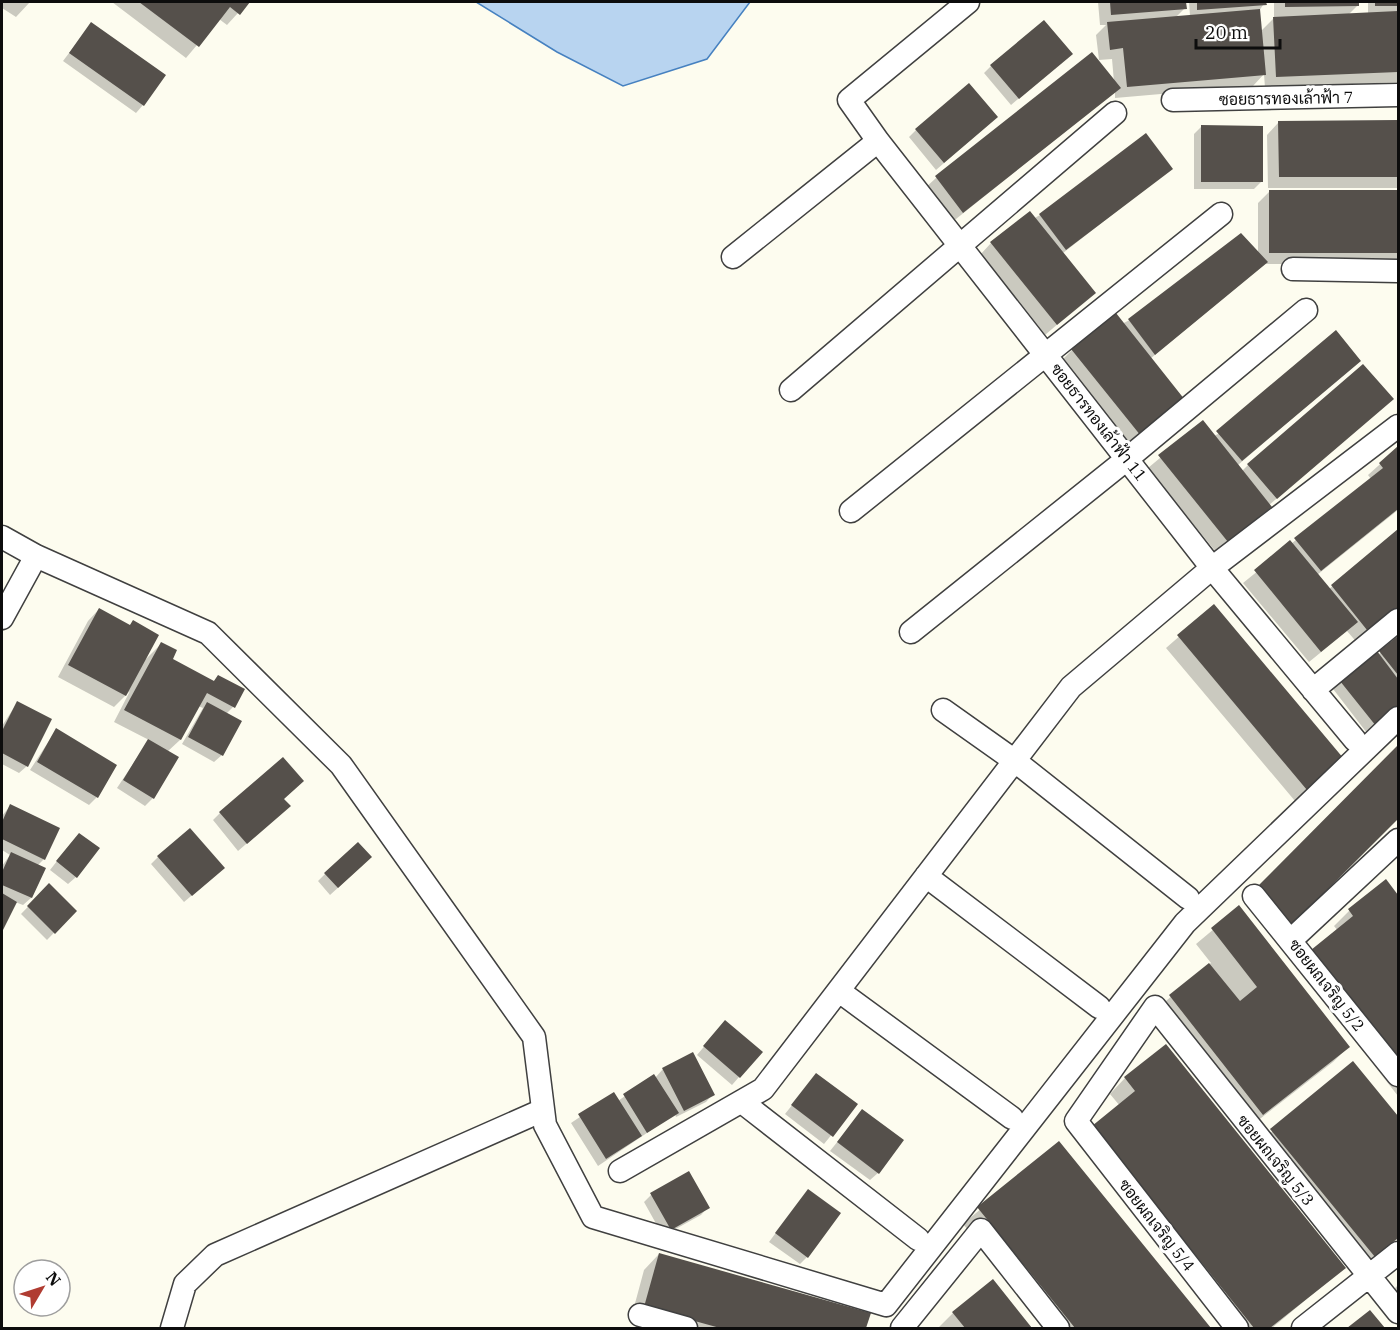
<svg xmlns="http://www.w3.org/2000/svg" width="1400" height="1330" viewBox="0 0 1400 1330" font-family="'IBM Plex Serif',Sarabun,serif">
  <style>
    .water { fill: #b8d4f0; stroke: #4681c0; stroke-width: 1.5 }
    .shadow { fill: #0003 }
    .building { fill: #55504b }
    .lines { fill: none; stroke-linecap: round; stroke-linejoin: round }
    .minor-casing { stroke: #404040; stroke-width: 25 }
    .minor { stroke: #fff; stroke-width: 22 }
    .labels { text-anchor: middle; dominant-baseline: central; stroke-width: 6; stroke-linejoin: round; paint-order: stroke }
    .street-label { font-size: 16px; fill: #0d0d0d; stroke: #fff }
  </style>
  <rect width="100%" height="100%" fill="#fdfcef"/>
  <path class="water" d="M476 2H750L707 59 623 86 557 52Z"/>
  <path class="shadow" d="M2 2H30L16 17 2 8Z
    M112 2H248L227 25 219 19 186 58Z
    M1098 2H1185V8L1176 17 1190 16 1189 2H1265L1259 11 1261 31 1274 18V2H1357V6L1348 15 1368 14V2H1398V82L1265 88 1264 74 1253 86 1115 98V92L951 223 924 189 936 178 1092 54 1114 82 1112 59 1099 60 1096 35 1106 25H1100Z
    M91 24 143 105 136 113 63 61Z
    M1063 61 1011 105 984 73 991 66Z
    M1398 121V188H1268L1267 135 1278 123Z
    M988 125 936 170 909 137 916 130Z
    M1202 126 1262 181 1254 189H1194V134Z
    M1171 169 1063 253 1094 293 1045 335 980 255 991 243 1040 215Z
    M1269 192H1398V264H1265L1150 359 1183 400 1128 446 1061 361 1072 350 1258 253V203Z
    M1359 361 1238 465 1242 471 1248 465 1380 410 1269 505 1259 518 1216 552 1148 468 1203 422 1214 436Z
    M1398 448V510L1317 575 1329 589 1398 531V612L1359 645 1347 631 1309 662 1243 583 1371 479 1368 475Z
    M1214 606 1330 770 1295 801 1166 648Z
    M99 609 129 626 133 622 145 660 161 644 171 659 213 682 218 676 233 707 226 714 222 755 214 762 182 744 203 708 198 706 180 740 167 752 153 798 145 806 117 788 149 740 114 722 130 691 114 707 58 677 88 621Z
    M1398 638V708L1367 733 1330 685 1378 655Z
    M17 703 27 766 19 773 2 764V726Z
    M56 730 97 797 89 805 30 770Z
    M1398 747V817L1279 935 1245 901Z
    M283 799 281 814 238 851 213 820 220 813Z
    M10 806 58 828 44 859 37 866 44 869 31 898 23 905 15 902 2 928V866L10 855 2 850V816Z
    M72 842 76 877 68 884 50 870Z
    M158 857 216 875 184 902 151 864Z
    M363 865 330 895 318 881 325 874Z
    M1386 881 1398 898V1096L1296 966 1338 931 1334 926 1349 911Z
    M49 885 75 911 47 940 21 914Z
    M1239 908 1348 1047 1333 1062 1247 1129 1154 1011 1211 963 1196 944Z
    M718 1030 739 1077 732 1085 697 1055Z
    M1353 1063 1398 1119V1239L1359 1271 1256 1145Z
    M663 1069 713 1094 706 1102 676 1117 675 1114 598 1166 571 1123 614 1094 618 1101 653 1076 655 1078Z
    M816 1075 856 1105 824 1144 785 1114Z
    M1125 1078 1344 1268 1272 1328H1226L1077 1142 1120 1106 1110 1094Z
    M862 1111 878 1173 870 1180 830 1151Z
    M1059 1143 1209 1328H1048L963 1224Z
    M651 1195 708 1207 701 1215 663 1236 644 1202Z
    M801 1199 807 1257 800 1264 769 1242Z
    M659 1254 869 1314 865 1328H653L630 1322 644 1270Z
    M993 1281 1030 1328H938L953 1313Z
    M1398 1285V1321L1383 1301Z"/>
  <path class="building" d="M139 2H250L240 15 230 7 199 47Z
    M1110 2H1186L1187 9 1111 15Z
    M1197 2H1266L1267 5 1197 10Z
    M1285 2H1359V6L1285 7Z
    M1375 2H1398V6H1375Z
    M1260 9 1266 75 1127 87 1123 48 1110 50 1107 22Z
    M1398 11V72L1276 77 1273 17Z
    M1044 20 1073 54 1019 99 990 65Z
    M91 22 166 75 144 106 69 53Z
    M1092 52 1121 88 963 213 935 176Z
    M969 83 998 117 944 163 915 129Z
    M1398 120V177H1279L1278 121Z
    M1201 125 1263 126V182H1201Z
    M1146 133 1173 169 1066 250 1039 214Z
    M1269 190H1398V253H1269Z
    M1030 211 1096 293 1057 325 990 242Z
    M1241 233 1268 262 1155 355 1128 319Z
    M1116 313 1185 400 1141 436 1071 349Z
    M1336 330 1361 361 1242 461 1216 431Z
    M1363 364 1394 399 1277 499 1247 464Z
    M1203 420 1272 507 1228 542 1158 455Z
    M1398 446V509L1321 571 1294 538 1383 468 1379 463Z
    M1398 529V612L1371 635 1331 585Z
    M1290 540 1358 622 1321 652 1254 570Z
    M1214 604 1344 759 1307 790 1177 635Z
    M99 608 130 625 133 620 159 635 126 696 68 665Z
    M1398 636V675L1379 651Z
    M161 642 177 650 173 659 214 681 218 675 245 689 235 708 207 693 181 740 124 710Z
    M1374 647 1398 679V708L1376 726 1336 676Z
    M17 701 52 719 28 767 2 753V731Z
    M207 702 242 721 223 756 188 737Z
    M56 728 117 765 98 798 37 762Z
    M148 739 179 757 154 799 123 780Z
    M1398 745V819L1292 925 1255 889Z
    M283 757 304 781 284 799 291 806 247 844 219 812Z
    M10 804 60 828 45 860 2 839V822Z
    M190 828 225 868 192 896 157 856Z
    M79 833 100 848 77 878 56 861Z
    M358 842 372 857 338 888 324 873Z
    M11 852 46 868 32 898 2 885V872Z
    M1386 879 1398 895V1061L1311 950 1353 916 1348 909Z
    M49 883 77 911 55 934 27 906Z
    M2 893 17 902 2 932Z
    M1239 905 1350 1047 1263 1115 1169 995 1209 963 1240 1001 1257 987 1211 928Z
    M725 1020 763 1052 740 1078 703 1046Z
    M1166 1044 1346 1268 1270 1328H1254L1092 1126 1135 1091 1124 1077Z
    M693 1052 715 1095 684 1111 662 1068Z
    M1353 1061 1398 1116V1238L1375 1257 1270 1129Z
    M816 1073 858 1104 833 1137 791 1105Z
    M654 1074 679 1113 647 1133 623 1094Z
    M614 1092 642 1136 606 1159 578 1114Z
    M862 1109 904 1140 879 1174 837 1142Z
    M1059 1141 1211 1328H1075L977 1207Z
    M689 1171 710 1208 671 1230 650 1193Z
    M808 1189 841 1213 808 1258 775 1233Z
    M659 1253 871 1313 866 1328H720L644 1307Z
    M993 1279 1032 1328H965L952 1312Z
    M1370 1310 1385 1328H1347Z"/>
  <g class="lines">
    <defs>
      <path id="minor" d="M968 2 849 100 878 141 1212 568 1355 740
        M1173 100 1398 95
        M733 257 878 141
        M1293 269 1398 271
        M791 390 1115 113
        M851 511 1221 214
        M2 537 36 556 208 633 341 765 534 1037 545 1125 593 1217 886 1305 1185 923 1398 718
        M2 618 36 556
        M911 632 1127 459 1306 310
        M1313 690 1398 620
        M943 710 1015 761 1188 898
        M926 876 1099 1007
        M1254 896 1398 1075
        M1291 940 1398 840
        M839 991 1012 1118
        M742 1102 918 1239
        M620 1171 763 1089 1071 687 1212 568 1398 426
        M640 1315 686 1328
        M172 1328 185 1284 215 1255 543 1110
        M902 1328 981 1230 1058 1328
        M1237 1328 1076 1121 1155 1007 1398 1312
        M1303 1328 1398 1253"/>
    </defs>
    <use href="#minor" class="minor-casing"/>
    <use href="#minor" class="minor"/>
  </g>
  <g class="labels">
    <g class="street-label">
      <text transform="translate(1286 98) rotate(-1)">ซอยธารทองเล้าฟ้า 7</text>
      <text transform="translate(1099 422) rotate(52)">ซอยธารทองเล้าฟ้า 11</text>
      <text transform="translate(1327 985) rotate(52)">ซอยผถเจริญ 5/2</text>
      <text transform="translate(1276 1160) rotate(51)">ซอยผถเจริญ 5/3</text>
      <text transform="translate(1157 1225) rotate(52)">ซอยผถเจริญ 5/4</text>
    </g>
  </g>
  <rect width="1400" height="1330" fill="none" stroke="#0d0d0d" stroke-width="6"/>
  <g transform="translate(42 1288) rotate(51)"><circle r="28" fill="#ffffff" stroke="#9e9e9e" stroke-width="1.5"/>
  <path d="M0-4.5L10 22L0 15L-10 22Z" fill="#b03c32"/>
  <text y="-9" font-size="16" font-weight="bold" text-anchor="middle" fill="#0d0d0d">N</text>
  </g>
  <path d="M1196 39v9h84v-9" fill="none" stroke="#0d0d0d" stroke-width="3"/>
  <text x="1205" y="39" font-size="18" fill="#0d0d0d" stroke="#ffffff" stroke-width="4.5" paint-order="stroke">20 m</text>
</svg>
